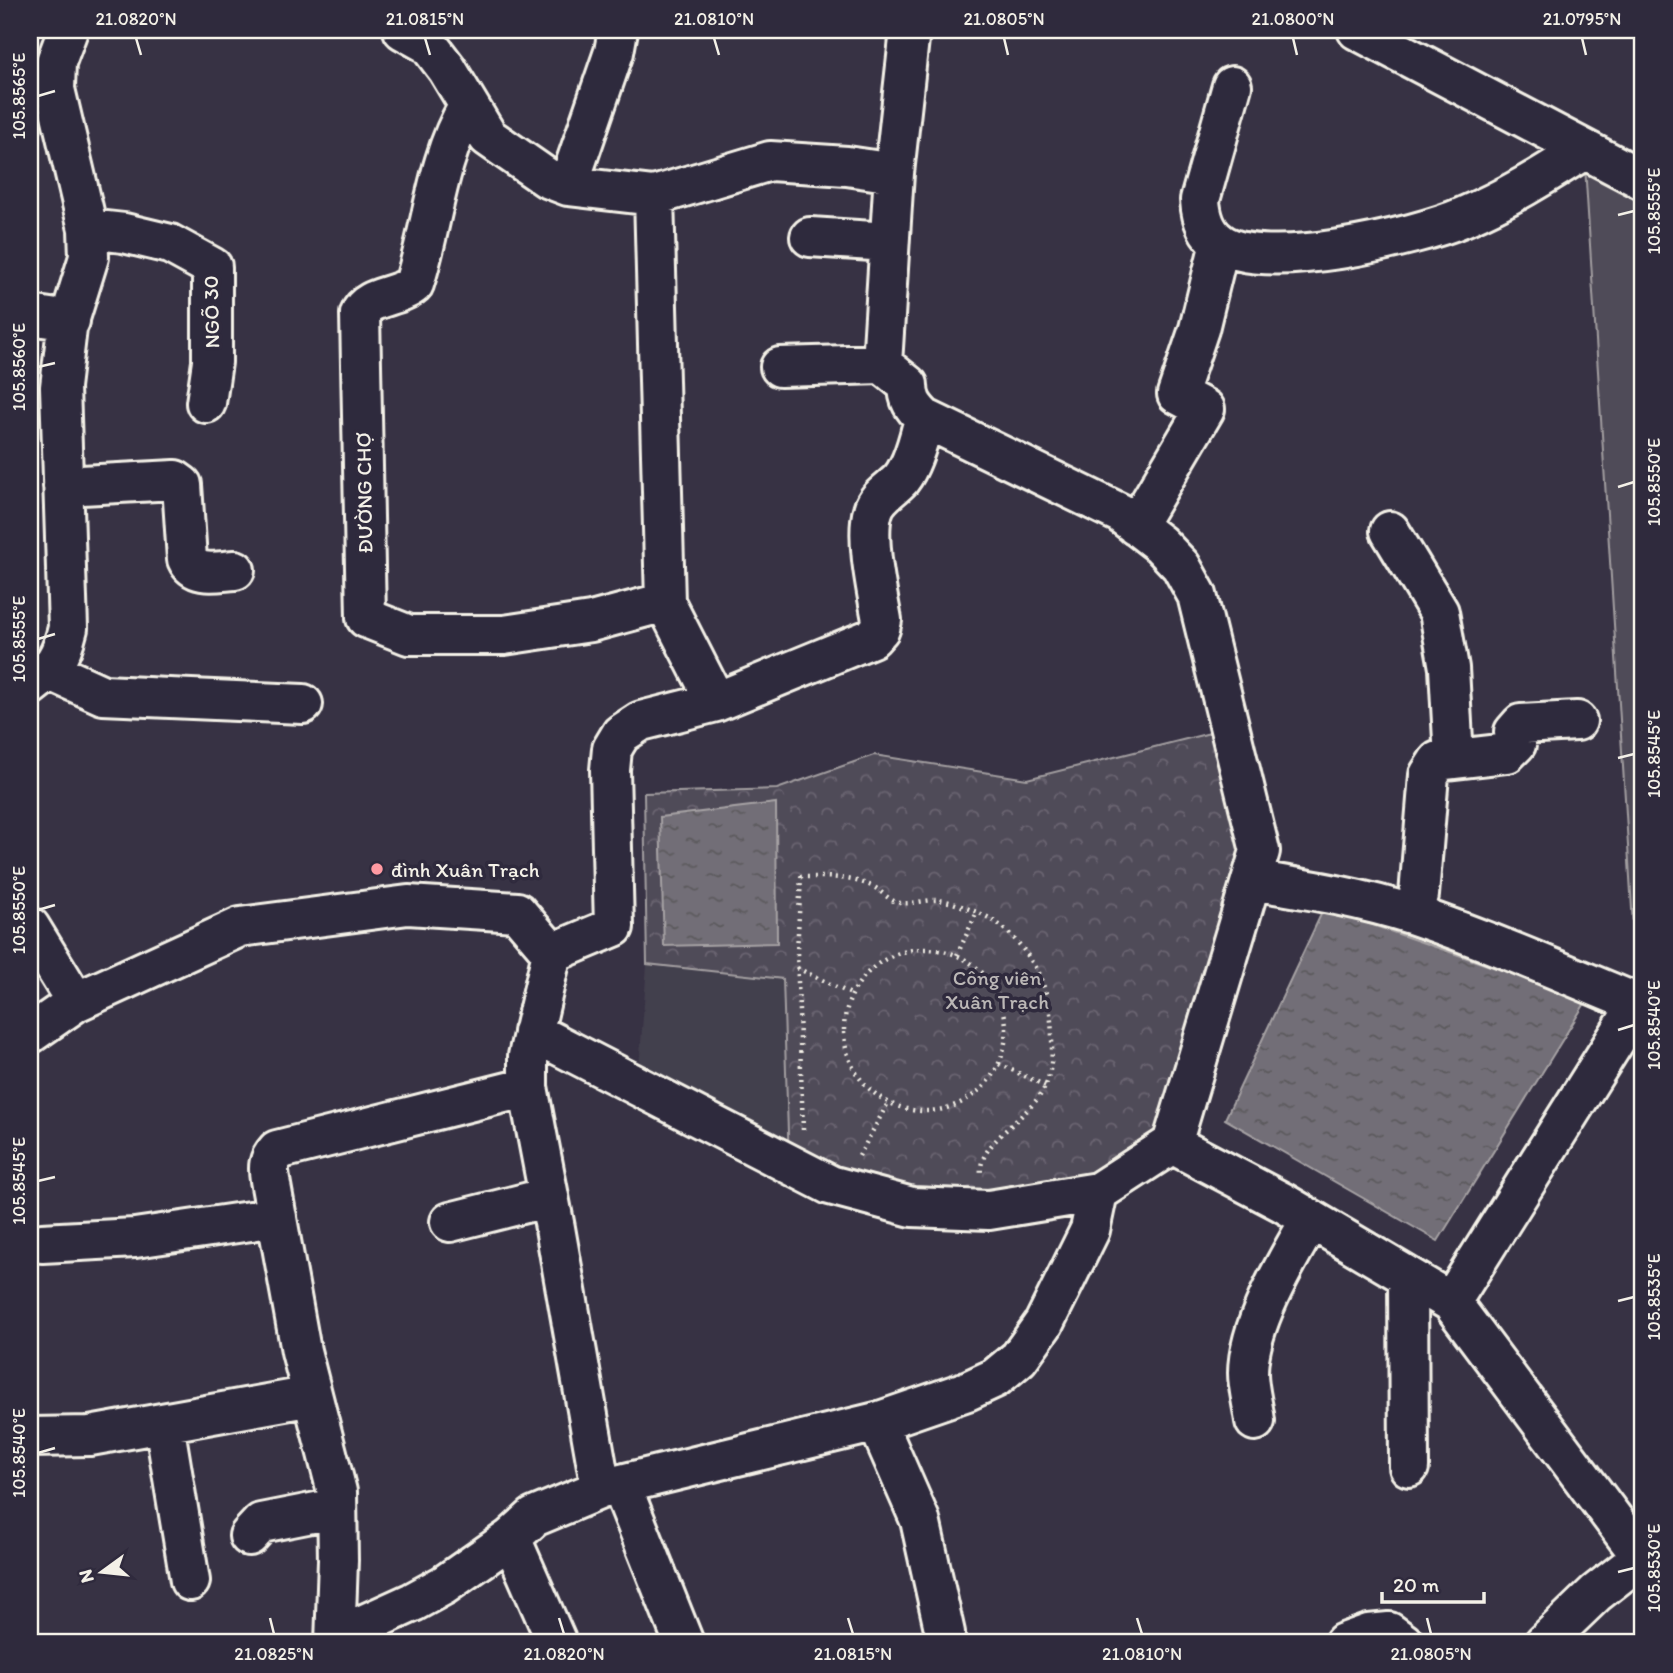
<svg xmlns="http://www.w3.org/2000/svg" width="1673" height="1673" viewBox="0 0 1673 1673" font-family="Itim,sans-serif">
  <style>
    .built { fill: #433f4e }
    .green { fill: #504b59; stroke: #a29ea0; stroke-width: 2 }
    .park { fill: url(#park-crowns); stroke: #a29ea0; stroke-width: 2 }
    .water { fill: url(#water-ripples); stroke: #a6a2a4; stroke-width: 2 }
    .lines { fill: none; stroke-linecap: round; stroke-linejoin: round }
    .minor-casing { stroke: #f4f1e8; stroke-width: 44 }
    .path { stroke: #f4f1e8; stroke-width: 4.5; stroke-dasharray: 2 5; stroke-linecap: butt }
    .minor { stroke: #2f2a3d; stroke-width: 38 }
    .ticks { fill: none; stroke: #f4f1e8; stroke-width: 2.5 }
    .poi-dot { fill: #ff9aa2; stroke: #2f2a3d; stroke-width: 2.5 }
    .labels { text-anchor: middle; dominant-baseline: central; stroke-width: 7; stroke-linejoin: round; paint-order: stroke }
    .street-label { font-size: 21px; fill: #f4f1e8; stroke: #2f2a3d }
    .poi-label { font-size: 21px; fill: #f4f1e8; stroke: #2f2a3d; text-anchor: start }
    .park-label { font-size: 21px; fill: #bbb7b6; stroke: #2f2a3d }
    .neatline { fill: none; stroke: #f4f1e8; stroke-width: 2.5 }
    .ticks-label { font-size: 18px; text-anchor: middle; fill: #f4f1e8 }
  </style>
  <defs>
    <pattern id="park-crowns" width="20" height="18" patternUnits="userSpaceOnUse" patternTransform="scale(1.75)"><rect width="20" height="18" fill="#504b59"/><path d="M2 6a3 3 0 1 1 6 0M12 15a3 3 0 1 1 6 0" fill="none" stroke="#6a6571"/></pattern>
    <pattern id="water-ripples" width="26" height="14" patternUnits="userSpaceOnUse" patternTransform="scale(1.75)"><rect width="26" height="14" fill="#726e77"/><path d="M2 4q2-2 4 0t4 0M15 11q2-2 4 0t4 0" fill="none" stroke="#5b595c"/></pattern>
  </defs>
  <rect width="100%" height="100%" fill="#373244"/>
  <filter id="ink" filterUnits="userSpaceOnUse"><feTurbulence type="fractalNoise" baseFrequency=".0143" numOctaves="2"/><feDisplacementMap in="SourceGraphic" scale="14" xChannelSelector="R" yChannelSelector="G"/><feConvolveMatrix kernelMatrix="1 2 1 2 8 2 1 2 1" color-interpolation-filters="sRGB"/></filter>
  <g filter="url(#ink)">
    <path class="built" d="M647 964 783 979 789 1164 639 1068Z"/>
    <path class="green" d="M1584 150 1643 180V996L1638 1004Z"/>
    <path class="park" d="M1230 728 1260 851 1172 1144 1098 1192 989 1210 789 1164 783 979 647 964 644 793 777 789 874 755 1027 779Z"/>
    <path class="water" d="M776 803 777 943 664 946 660 817Z
      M1324 908 1587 1000 1438 1241 1225 1119Z"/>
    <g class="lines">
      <defs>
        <path id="minor" d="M403 30 428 44 447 69 488 137 547 178 568 186 654 196 770 161 847 166 894 173
          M910 30 894 173 882 364 908 385C908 400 913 407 924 418L1120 513 1160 544 1181 566 1197 595 1260 851 1172 1144
          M1357 30 1643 180
          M1232 86 1200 200C1201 216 1205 232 1219 242 1261 274 1417 237 1463 217 1508 198 1543 176 1584 150
          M468 107C436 161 433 225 414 284 398 298 367 295 360 314L366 618 409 635H504L591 622 665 602
          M568 186 614 52 618 30
          M654 196 665 602 716 702
          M88 229 124 233 170 244 212 267V362L206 403
          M810 237 889 242
          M30 315 70 321
          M780 367 882 364
          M63 486 175 480 182 485 187 559C195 577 217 571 235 570
          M1136 526 1205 409 1177 394 1199 329 1220 243
          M1390 531 1439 612 1449 668 1454 759
          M50 671 103 695 303 704
          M30 686C54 668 61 657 68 628L60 387 67 328 89 257 88 229 55 89 56 62 68 30
          M1252 880C1306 889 1362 898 1414 915 1490 941 1564 973 1638 1004
          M1412 914 1419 895 1429 775 1438 761 1507 753 1516 744 1514 732 1521 724 1577 721
          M30 927 76 1002
          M552 953 614 927 610 770 612 749 621 734 641 721 716 702 872 638 880 629 882 620C877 592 865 537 873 511 877 496 891 490 901 479 913 464 920 436 924 418
          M552 953 528 1056V1087L555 1228 601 1489
          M533 1032 830 1185 912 1207 989 1210 1098 1192 1172 1144 1282 1202 1451 1302 1643 1559
          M30 1034 76 1002 240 927 408 905 517 912 552 953
          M450 1222 549 1197
          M42 1243 135 1238 277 1217
          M1408 1277 1409 1467
          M1451 1302 1643 996
          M1255 1421C1253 1405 1248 1388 1248 1373 1248 1325 1287 1260 1311 1219
          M877 1422 920 1520 945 1633
          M164 1423 190 1581
          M30 1437 90 1436 312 1396
          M621 1485 684 1643
          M249 1536 261 1523 337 1508
          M511 1538 557 1643
          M336 1637 413 1602 444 1585 511 1538 534 1517 601 1489 877 1422 967 1391 995 1378 1019 1358 1044 1323 1090 1230 1098 1192
          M335 1643 338 1560 337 1492 301 1351 270 1180C268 1167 268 1160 277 1150L528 1087
          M1344 1643 1369 1634 1389 1632 1404 1643
          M1544 1643 1596 1593 1642 1557"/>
      </defs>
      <use href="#minor" class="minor-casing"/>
      <path class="path" d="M844 1030a81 81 0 1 1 162 0a81 81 0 1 1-162 0Z
        M957 955 977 912
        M797 968 851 994
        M999 1064 1046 1086
        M803 1130 797 952 801 877C827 877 849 876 874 887 881 891 888 899 896 902 908 906 926 899 939 900 950 901 964 907 974 911 1006 922 1033 956 1044 987 1053 1011 1056 1064 1045 1087 1030 1118 977 1142 981 1174
        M859 1156 889 1101"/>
      <use href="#minor" class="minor"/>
    </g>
  </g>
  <path class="ticks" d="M136 38 141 55M425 38 430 55M714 38 719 55M1004 38 1008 55M1293 38 1297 55M1582 38 1586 55M38 96 55 91M1618 215 1634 211M38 367 55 363M1618 487 1634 482M38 639 55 634M1618 758 1634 754M38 910 55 905M1618 1030 1634 1025M38 1181 55 1177M1618 1301 1634 1297M38 1453 55 1448M1618 1572 1634 1568M270 1618 274 1634M559 1618 564 1634M848 1618 853 1634M1137 1618 1142 1634M1427 1618 1431 1634"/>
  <circle class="poi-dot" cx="377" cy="869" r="7"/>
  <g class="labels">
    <g class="street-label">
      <text transform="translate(211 312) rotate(-91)">NGÕ 30</text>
      <text transform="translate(364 493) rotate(-91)">ĐƯỜNG CHỢ</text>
    </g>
    <g class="poi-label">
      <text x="391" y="869">đình Xuân Trạch</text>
    </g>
    <g class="park-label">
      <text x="997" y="977">Công viên<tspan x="997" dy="24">Xuân Trạch</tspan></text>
    </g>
  </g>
  <rect width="1673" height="1673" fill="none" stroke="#2f2a3d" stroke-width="77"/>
  <g transform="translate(102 1572) rotate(255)" stroke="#2f2a3d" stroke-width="5" paint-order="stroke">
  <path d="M0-5L12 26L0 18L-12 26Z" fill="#f4f1e8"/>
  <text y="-10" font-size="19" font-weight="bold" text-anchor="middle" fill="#f4f1e8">N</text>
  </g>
  <path d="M1382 1592v10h102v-10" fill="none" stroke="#f4f1e8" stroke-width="3.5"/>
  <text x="1393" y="1592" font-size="21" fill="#f4f1e8" stroke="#2f2a3d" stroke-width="5" paint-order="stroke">20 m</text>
  <rect x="38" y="38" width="1596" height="1596" class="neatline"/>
  <g class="ticks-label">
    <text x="136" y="25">21.0820°N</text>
    <text x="425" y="25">21.0815°N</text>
    <text x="714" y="25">21.0810°N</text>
    <text x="1004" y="25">21.0805°N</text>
    <text x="1293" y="25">21.0800°N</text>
    <text x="1582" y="25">21.0795°N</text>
    <text transform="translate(19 96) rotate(-90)" y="6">105.8565°E</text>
    <text transform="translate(1654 211) rotate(-90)" y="6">105.8555°E</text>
    <text transform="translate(19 367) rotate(-90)" y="6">105.8560°E</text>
    <text transform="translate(1654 482) rotate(-90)" y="6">105.8550°E</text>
    <text transform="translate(19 639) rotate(-90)" y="6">105.8555°E</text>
    <text transform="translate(1654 754) rotate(-90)" y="6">105.8545°E</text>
    <text transform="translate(19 910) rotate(-90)" y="6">105.8550°E</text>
    <text transform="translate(1654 1025) rotate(-90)" y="6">105.8540°E</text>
    <text transform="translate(19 1181) rotate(-90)" y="6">105.8545°E</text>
    <text transform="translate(1654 1297) rotate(-90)" y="6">105.8535°E</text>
    <text transform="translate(19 1453) rotate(-90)" y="6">105.8540°E</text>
    <text transform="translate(1654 1568) rotate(-90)" y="6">105.8530°E</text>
    <text x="274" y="1660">21.0825°N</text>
    <text x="564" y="1660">21.0820°N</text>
    <text x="853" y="1660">21.0815°N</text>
    <text x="1142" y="1660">21.0810°N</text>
    <text x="1431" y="1660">21.0805°N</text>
  </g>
</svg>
